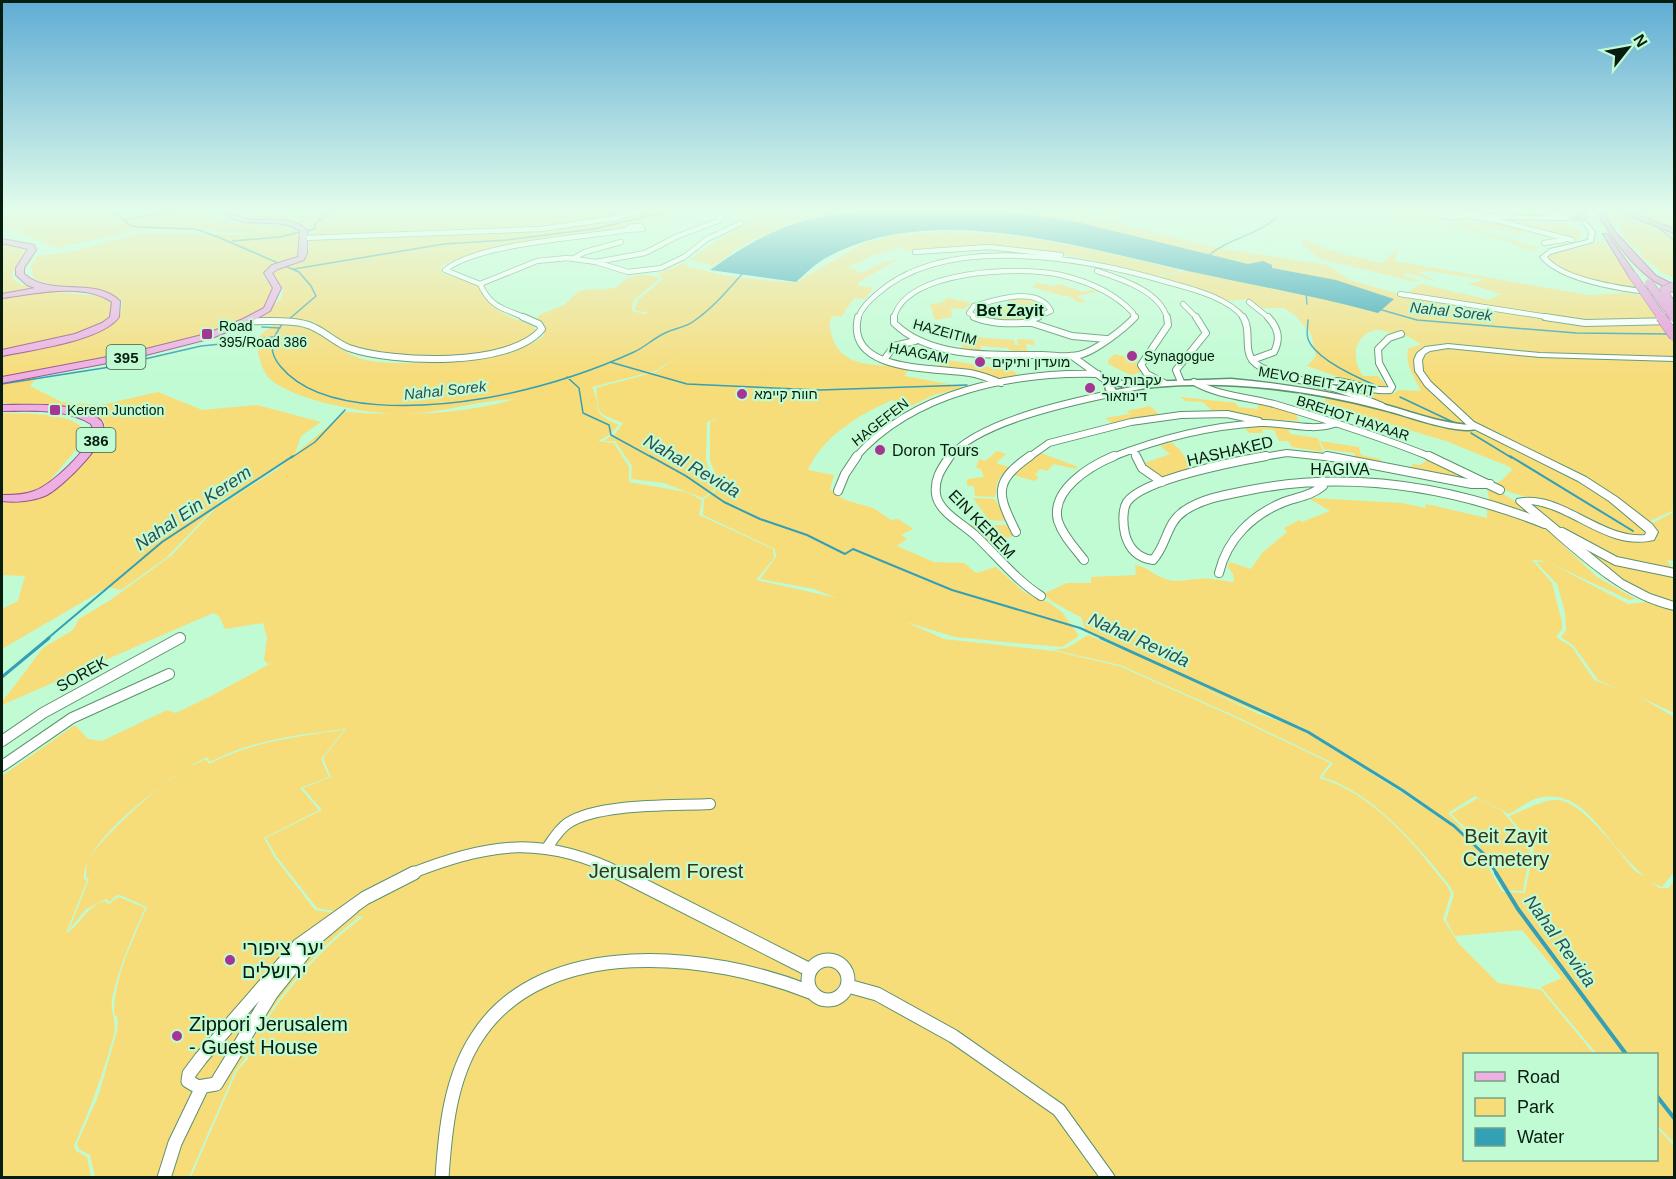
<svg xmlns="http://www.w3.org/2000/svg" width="1676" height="1179" viewBox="0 0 1676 1179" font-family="Helvetica,'Noto Sans Hebrew',sans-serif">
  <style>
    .green { fill: #f7dc7a; fill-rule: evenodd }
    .water { fill: #33a0b6 }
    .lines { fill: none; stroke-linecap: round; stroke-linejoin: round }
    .stream-far3 { stroke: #33a0b6; stroke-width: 1.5 }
    .stream-far2 { stroke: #33a0b6; stroke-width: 2 }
    .stream-far1 { stroke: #33a0b6; stroke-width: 3 }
    .stream { stroke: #33a0b6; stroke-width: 4 }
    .minor-far4-casing { stroke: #5c926e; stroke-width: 6 }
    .minor-far3-casing { stroke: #5c926e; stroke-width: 8 }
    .minor-far2-casing { stroke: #5c926e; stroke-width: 10 }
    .minor-far1-casing { stroke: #5c926e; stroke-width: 12 }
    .minor-casing { stroke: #5c926e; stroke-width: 15 }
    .tertiary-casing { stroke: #5c926e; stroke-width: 3 }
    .secondary-casing { stroke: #5c926e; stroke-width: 2 }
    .primary-casing { stroke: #96598c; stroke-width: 2 }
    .trunk-casing { stroke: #96598c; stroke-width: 2 }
    .minor-far4 { stroke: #fff; stroke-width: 4.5 }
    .minor-far3 { stroke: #fff; stroke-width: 6 }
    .minor-far2 { stroke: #fff; stroke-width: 8 }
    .minor-far1 { stroke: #fff; stroke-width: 10 }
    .minor { stroke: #fff; stroke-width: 13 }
    .tertiary { fill: #fff; fill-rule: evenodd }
    .secondary { fill: #fff; fill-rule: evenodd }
    .primary { fill: #eeafe3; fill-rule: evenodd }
    .trunk { fill: #e894da; fill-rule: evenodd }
    .trunk-bridge-far1-casing { stroke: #96598c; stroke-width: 9; stroke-linecap: butt }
    .trunk-bridge-casing { stroke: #96598c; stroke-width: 11; stroke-linecap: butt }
    .trunk-bridge-far1 { stroke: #e894da; stroke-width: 8 }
    .trunk-bridge { stroke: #e894da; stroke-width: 10 }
    .poi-dot { fill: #a43694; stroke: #c1fbd3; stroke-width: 2 }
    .labels { text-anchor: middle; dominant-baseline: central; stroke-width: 4.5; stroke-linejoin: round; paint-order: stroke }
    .far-poi-label { font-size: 14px; fill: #071d0f; stroke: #c1fbd3; text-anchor: start }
    .far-street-label { font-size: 14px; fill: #071d0f; stroke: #c1fbd3 }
    .far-water-label { font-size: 15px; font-style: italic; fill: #2e4e56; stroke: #c1fbd3 }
    .shield { fill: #c1fbd3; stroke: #3f604a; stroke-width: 1.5 }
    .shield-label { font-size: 15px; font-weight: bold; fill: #071d0f }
    .far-quarter-label { font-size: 16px; font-weight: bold; fill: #071d0f; stroke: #c1fbd3 }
    .poi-label { font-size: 16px; fill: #071d0f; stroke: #c1fbd3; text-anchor: start }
    .street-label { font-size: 16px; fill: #071d0f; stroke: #c1fbd3 }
    .water-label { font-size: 18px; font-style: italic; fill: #2e4e56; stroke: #c1fbd3 }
    .near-park-label { font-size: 20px; fill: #383119; stroke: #c1fbd3 }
    .near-poi-label { font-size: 20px; fill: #071d0f; stroke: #c1fbd3; text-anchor: start }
  </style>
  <rect width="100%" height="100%" fill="#c1fbd3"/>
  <path class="green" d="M2 210H211L215 221 293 227 249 233 145 229 56 248 17 231 2 229Z
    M235 210H301L286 221 249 218Z
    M308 210H682C672 214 625 227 622 230L506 247 446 263 440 267 443 274 479 285C487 310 510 317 533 326L536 330 518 346 477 354 434 359 388 358 356 354 314 322 255 319 282 298 283 289 272 275 274 270C305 258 311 263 310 228L295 219Z
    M754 210H886L810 217 779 228 743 245 713 266 690 259 761 212Z
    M958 210H1016L1114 222 1217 248 1328 265 1349 280 1403 295 1421 284 1489 300 1501 294 1468 284 1485 280 1430 271 1418 272 1435 281 1408 273 1402 275 1420 281H1412L1318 258 1302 243V239L1339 253 1382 263 1397 249 1395 261 1588 295 1625 293 1645 296 1674 341V357L1538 353 1463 346 1426 348 1417 373 1470 425C1421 423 1375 399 1328 384 1348 381 1383 404 1399 390L1421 391C1414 376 1405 366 1408 349L1421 344C1406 335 1407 335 1390 333 1385 332 1381 329 1376 330 1353 334 1351 360 1363 376H1378L1386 385 1384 388 1367 387 1307 366 1316 356 1311 334 1296 316 1284 308H1262L1247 299 1225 301 1195 288 1159 277 1185 271 1175 255Z
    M1367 210 1402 213 1466 228 1467 226 1451 221 1456 220 1479 225 1482 222C1500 225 1516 225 1534 229L1522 232 1527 234C1510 237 1502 225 1481 231L1541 248 1528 250 1507 241 1476 232Z
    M1606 210H1674V278L1657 270 1660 269 1641 257 1640 250 1631 246 1619 228 1620 226 1608 215Z
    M1476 215 1517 218 1530 223 1556 222 1574 227 1583 233 1581 238 1575 240Z
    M297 228 300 253 297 258 266 271 263 277 274 288C272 295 269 302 263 308 254 316 241 321 230 325 158 356 78 361 2 378V355L108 327C119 319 123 314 122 300 94 284 62 292 34 278L31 267 37 256 70 252 142 233 238 235Z
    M943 232C1024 231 1103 251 1181 271L1156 276 1084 258 1003 245H979L915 252 899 247 874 255 848 267 862 273 882 263 899 258 858 283 859 286 873 288 865 299 854 298 841 317 832 316C828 325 830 331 833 339 844 371 883 363 910 368L904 376 965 387 934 395 909 407 892 400C860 414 822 437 808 470L834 475 830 489C842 502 854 502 870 507 877 509 884 516 891 520L898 519 913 529 901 535 907 539 897 546 934 562 964 563 976 573 996 567 1024 592 1048 602 1062 612 1079 636 1062 647 1016 643 955 637 906 622 944 639 1054 651 1119 666 1232 716 1330 763 1319 778C1373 793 1414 844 1447 886L1451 893 1443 919 1459 944 1498 983 1541 990 1594 1054H1464V1160H1656L1657 1128 1674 1146V1177H191L237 1071 248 1059 246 1049C284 995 310 957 363 917L317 908 277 857 266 838 322 810 303 788 331 777 323 758 346 729C301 734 251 740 210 762L207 757C175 772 80 842 84 879L87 880 66 933C83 924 84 907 105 901L108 904C113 903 114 898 119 897L145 908C132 937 119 967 112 999 110 1012 117 1021 114 1034 104 1072 90 1109 74 1146L76 1151 87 1157 91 1177H2V776L75 725 88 739 102 741 167 710 176 713 211 696 275 661 268 664 264 660 267 638 263 623 225 629 219 616 213 613 2 705V702L43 648 73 630 79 619 109 601 172 555 215 509 276 470 345 412C400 416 461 415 515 399 479 400 442 413 405 414 374 415 292 401 269 378 260 368 258 352 256 339L274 324C285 324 301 323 311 328 331 338 343 355 366 360 401 368 519 361 544 335L543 327 537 321 539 315 564 305 579 291C590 288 601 291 612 288 620 287 621 282 628 278 638 273 650 275 660 278L633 301 632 311 644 314 649 313 634 310 638 300 663 279 658 274 684 263 687 266 725 276 795 283 864 243 894 235ZM676 358 656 372 596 388C599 415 596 413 623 423L615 434 603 441H615L632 466 631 479 664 483 703 498 716 488 706 460 707 422 719 417 710 422V460L720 487 704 499 703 515 775 549 776 557 760 579 814 589 837 598 756 580 774 558 773 549 699 515 702 500 686 492 629 482V467L614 443 598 441 609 435 619 425C588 413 603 408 592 387L655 371Z
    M1597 242H1604L1640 289C1608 284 1575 278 1548 260V255C1564 248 1582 251 1597 242Z
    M2 243 23 248C25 259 13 265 12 277L16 282 30 288 2 293Z
    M1037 283 1053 286 1060 284 1083 292 1096 289 1101 291 1077 296 1086 302C1080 304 1074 300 1069 296H1063L1032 287Z
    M44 291 99 296 110 300 113 305 111 317 92 330 2 352V297Z
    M948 298 972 303 964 309 951 308 952 317 935 320 930 304 940 303Z
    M1004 298 1037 301 1048 307 1042 308 1048 310 1030 319V323L986 319 990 315 982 312 979 306 987 303 993 308 1012 305 1017 309 1007 314 1014 315 1018 319 1021 311Z
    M972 337 1014 340 1015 345H1018L1017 339 1034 340 1035 345 1026 344 1028 354 1009 350 1008 348 981 346 980 353 964 349 961 346Z
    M1436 349H1462L1568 358 1674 361V561L1667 560 1674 571 1614 558 1557 527 1527 502 1545 506 1600 530 1651 540V524L1674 512 1672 511 1648 522 1591 482 1473 422 1432 385 1422 371V356Z
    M1115 354 1138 360 1136 364 1141 372 1131 375 1108 364V360Z
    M942 359 1014 371 1019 378 1002 380 978 372 937 368Z
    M38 376 30 386 62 402 101 405 158 392 202 410 257 405 321 422 301 436 295 454 272 471 222 500 166 558 121 590 108 587 2 649V609L18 601 25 576 2 575V502C41 504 61 483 87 457 94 449 103 442 107 431L104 422 72 410 2 403V383Z
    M1181 397 1236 403 1238 407 1258 409V403L1295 413 1299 421 1264 419 1212 411 1203 402 1185 401Z
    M1325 398C1362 403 1396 414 1432 425 1446 429 1462 428 1477 432 1536 451 1595 489 1643 527L1645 534 1627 536 1542 501 1509 492 1494 484 1502 480 1512 470 1510 467 1446 441 1324 405Z
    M1150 406 1161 416 1113 424 1105 418 1130 414 1127 411Z
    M2 413C22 414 82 411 87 436L43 489 25 495H2Z
    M1257 425H1287L1290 434 1318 438 1323 452 1292 447 1288 441H1279L1274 430 1262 429 1263 433H1249L1244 427Z
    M1320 441 1359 447 1361 455 1380 459 1382 463 1359 460 1353 453 1324 449Z
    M1171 442 1180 450 1190 465 1187 472 1162 479 1142 464 1170 454 1160 446Z
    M997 451 1006 454 996 463 1009 467 998 480 995 497 975 496 974 486H967V479L984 477 981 469 976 468 979 459 985 461Z
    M1041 453 1078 467 1075 469 1054 464 1047 471 1040 469 1035 475 1039 477 1035 481 1013 475Z
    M1429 459 1477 482 1411 470 1412 464 1420 465Z
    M1487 489C1505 491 1520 506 1535 516L1490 503Z
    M973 498 995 499 1007 521 989 520Z
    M1313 498 1402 503 1425 508 1426 504 1487 518V507L1543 526 1597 577 1636 599 1629 600 1550 563 1628 604 1645 602 1674 610V713L1640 697 1674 717V872L1662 887 1651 882 1659 888H1669L1674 880V1143L1657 1125 1656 1054H1597L1541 987 1562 978 1522 930 1455 936 1446 920 1454 894 1450 886C1418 846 1373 792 1322 777L1333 763 1233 715 1120 665 1054 650 1067 648 1088 635 1128 652 1085 631 1082 618 1053 602 1043 594 1067 583H1091V577L1136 575 1135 565C1149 567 1155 577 1169 580 1179 582 1186 580 1196 579 1208 577 1223 581 1234 582L1233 574 1228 567 1229 562 1251 569 1263 552 1287 532 1284 528 1299 520 1302 522 1330 511 1310 499ZM1532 560 1548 561 1536 562 1557 584 1565 612 1566 631 1561 637 1574 646 1598 680 1618 689 1594 680 1572 647 1556 637 1562 629V622L1552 583ZM1184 680 1253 710 1300 726 1408 792 1470 836 1448 813 1475 796 1509 814C1518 809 1528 801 1538 798 1579 788 1599 829 1622 854 1629 862 1637 869 1645 877L1635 871C1618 852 1583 802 1558 800 1542 799 1524 811 1509 816L1534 846 1525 893 1502 892 1474 842 1409 797 1299 728 1256 713Z
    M969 525H1006L1014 536 987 542Z
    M1565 536 1614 563 1674 576V602C1628 589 1601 566 1565 536Z
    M344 730 321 759 329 777 300 788 319 810 264 838 275 858 315 910 359 917C308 956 281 996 244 1049L245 1059 235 1071 189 1177H95L90 1155 79 1149 77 1144 99 1094 117 1031 118 1018 114 1014C114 977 133 940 147 907L120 895 115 896 110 902 106 899 86 909 69 930 89 879 86 877C86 873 86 868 87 863 93 846 152 792 169 780 180 772 193 765 206 759L209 764C250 742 299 736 344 730Z
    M1478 798 1502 811 1531 845 1523 891 1503 890 1475 837 1451 814Z"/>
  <path class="water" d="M867 210H1001L1077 222 1248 264 1263 261 1272 265V268L1336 280 1394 299 1378 313C1315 296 1252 285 1188 271 1079 247 929 199 824 259 814 265 805 274 796 282L710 270C766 230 799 217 867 210Z"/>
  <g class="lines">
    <path class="stream-far3" d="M113 210 128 224 136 227 195 229 218 237 299 272 311 286 316 296 288 320
      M1631 210 1641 216
      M125 220 175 210
      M1656 226 1674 240
      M306 231 315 229V224L333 210
      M232 241 280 237 300 232
      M1208 256C1230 236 1266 235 1282 210
      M294 269 444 244 506 240 594 229 673 210
      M1306 292 1307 304
      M1382 310 1417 320 1576 333 1669 334
      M1308 320C1308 326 1306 333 1308 339 1315 359 1358 378 1377 386
      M283 323C271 339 267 351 281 367 322 416 428 408 486 398 536 389 588 373 634 352 645 347 654 338 665 333 674 328 685 328 694 321 713 308 728 290 743 273
      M262 327 280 328
      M259 339 273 337
      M610 362 687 384 820 390 967 385
      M567 377 579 388 583 413 609 425 611 435 653 458
      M2 384 110 367 201 346 251 341
      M1400 397 1455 423
      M1471 433 1512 458
      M291 458 315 442 345 410"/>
    <path class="stream-far2" d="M650 456 686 476 724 502 760 519 807 535 845 554 853 549 952 590 1080 628 1104 639
      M1510 456 1633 531
      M47 639 162 542 293 456"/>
    <path class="stream-far1" d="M1101 638 1308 732 1402 790 1454 826 1484 854 1497 874
      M2 677 49 638"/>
    <path class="stream" d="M1496 873 1518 909 1626 1054
      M1656 1095 1674 1118"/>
    <defs>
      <path id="minor-far4" d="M1419 210 1450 217 1466 215 1499 221 1572 240
        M1484 211 1493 210
        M1554 218 1549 215 1570 213 1572 210
        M632 226H640L643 229 626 230Z
        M627 230C581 238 479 243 445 270L480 284 537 261 567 258 596 262 645 253 678 236 718 221 725 212
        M304 238 541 229 616 218 644 210
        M1544 243 1564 240
        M915 252 989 247 1061 255
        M574 258 585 252 621 242
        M596 262 628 272 661 268 684 257 707 239 741 223
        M1097 271C1121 279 1160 291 1167 318
        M480 284C491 308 503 308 526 318
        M1400 294 1554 318
        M1249 302 1269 318
        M1183 304 1197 318
        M858 318C862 307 869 301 877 294 946 232 1086 258 1167 282 1192 289 1227 297 1244 318
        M894 318C905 269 1022 266 1061 275 1086 281 1115 293 1133 313L1134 318
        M978 318 969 313 974 306C995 300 1038 285 1051 311L1035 318"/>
      <path id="minor-far3" d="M858 317C845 374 937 367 970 373 981 375 991 379 1001 383
        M894 317V323C930 359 994 355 1042 355 1054 355 1067 358 1079 355 1094 352 1124 329 1135 317
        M974 317C993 325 1012 323 1032 323L1033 319 1038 317
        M1243 317C1252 330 1243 349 1253 361 1266 376 1314 382 1333 388 1350 393 1366 399 1382 406
        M1545 317 1585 323 1674 321
        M246 321C266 322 286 319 305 324 322 328 333 342 349 348 392 363 510 368 542 329L539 324 523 317
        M1032 323 1072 336 1106 339
        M1072 356 1108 382
        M884 360 894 346 915 341
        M1252 360 1274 352C1281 338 1278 328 1268 317
        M1181 382 1176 370 1206 333 1196 317
        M1194 382C1219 396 1247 397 1274 404 1328 420 1381 437 1433 458
        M1164 383 1147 374 1141 365 1168 325 1167 317
        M1318 383C1343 375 1365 393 1390 390L1392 387 1379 363 1378 349 1389 338 1401 334
        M1133 450 1137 458
        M855 458C913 391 1014 372 1098 374
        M949 458C976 422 1071 402 1114 393
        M1028 458 1049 443 1131 422 1181 415 1227 414 1259 421
        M1110 458C1158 439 1208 426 1260 423 1285 422 1310 432 1334 424
        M1257 458 1287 453 1334 458"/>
      <path id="minor-far2" d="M950 456C942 468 934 478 936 494 938 512 965 525 977 537 998 557 1016 580 1041 596
        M1136 456 1142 468 1162 482
        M1266 456C1238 461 1143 479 1127 502 1122 510 1123 525 1125 534 1129 549 1138 558 1153 560 1167 545 1166 523 1184 511 1201 499 1224 495 1245 491 1347 470 1449 486 1545 524
        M1327 456 1472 484H1490
        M1429 456 1500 490
        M838 491 845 474 857 456
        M1016 532C997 494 993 482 1030 456
        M1562 532 1616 561 1674 573
        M1084 560C1075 548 1063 536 1058 521 1050 490 1090 466 1114 456
        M1219 573C1227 539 1252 515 1284 502 1297 497 1311 496 1323 486V481"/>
      <path id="minor-far1" d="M2 741 43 713 180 638
        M2 766 72 718 169 674
        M547 848C553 839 559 829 568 823 599 803 672 806 710 804
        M410 874C489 842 545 835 622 874"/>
      <path id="minor" d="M619 873 810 970
        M353 907 315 939 271 994 216 1084 198 1087 188 1081 189 1074 201 1058 299 945 365 898 414 873
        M808 980a20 20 0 1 1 40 0a20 20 0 1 1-40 0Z
        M848 986 877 994 953 1036 1059 1110 1108 1178
        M164 1178 175 1143 202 1087
        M442 1178C445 1131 450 1078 477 1037 544 933 712 953 810 992"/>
      <path id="tertiary" d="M1231 379C1281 383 1330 392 1378 403 1411 411 1442 425 1477 425L1481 427C1464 438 1405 415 1384 410 1308 390 1233 380 1154 387 1141 388 1127 392 1114 395L1106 390 1104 382 1108 380 1143 382ZM1112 385 1132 387 1116 390Z"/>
      <path id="secondary" d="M1451 210H1464L1496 215 1568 216 1571 218 1568 220 1496 219Z
        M1582 221H1586L1595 232 1593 242 1550 254 1547 257C1567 282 1642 289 1674 293V297C1640 294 1561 285 1540 257L1550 249 1588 240 1589 232Z
        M1448 344 1540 353 1674 357V361L1540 357 1448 348 1430 351 1425 354 1422 360 1423 371 1431 382 1474 422 1586 477 1617 497 1652 524 1658 532 1654 540C1607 551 1574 509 1531 504L1623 580 1650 594 1674 602V610C1614 597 1564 542 1517 503L1516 501 1517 499C1561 489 1600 539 1645 535L1646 532 1609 501 1578 481 1468 426 1425 386 1415 371 1414 360 1417 353 1425 347Z"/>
      <path id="primary" d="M221 210C230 210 234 216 243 218 264 223 289 214 307 230V253L304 260 278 269 272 273 281 288 270 311 249 323 212 338 134 358 2 383V377L134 352 206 334 243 319 264 308 273 288 264 273 272 265 298 257 300 231C277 214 243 233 221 210Z
        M2 239 34 245 36 250 24 268V274C52 298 94 276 120 301L119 317C102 341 30 350 2 356V350L75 334 102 323 110 317 112 302C83 282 34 294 2 298V294L35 288 27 285 16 275V268L28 249 2 243Z
        M2 405C27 405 83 401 101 421 115 438 62 487 47 495 34 501 16 503 2 501V495C13 495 24 495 34 491 52 485 89 449 94 431L91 424C65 408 32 411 2 411Z"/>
      <path id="trunk" d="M1579 210H1585L1587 217 1574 220V218L1580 216Z
        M1596 210H1602L1615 232 1656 276 1674 285V290C1642 282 1611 238 1596 210Z
        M1615 210H1624L1674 229V233Z
        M1603 234H1607L1637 276 1636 278H1630Z"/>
    </defs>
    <use href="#minor-far4" class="minor-far4-casing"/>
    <use href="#minor-far3" class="minor-far3-casing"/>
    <use href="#minor-far2" class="minor-far2-casing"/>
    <use href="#minor-far1" class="minor-far1-casing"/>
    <use href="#minor" class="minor-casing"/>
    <use href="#tertiary" class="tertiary-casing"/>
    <use href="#secondary" class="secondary-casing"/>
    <use href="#primary" class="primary-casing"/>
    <use href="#trunk" class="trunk-casing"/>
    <use href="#minor-far4" class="minor-far4"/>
    <use href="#minor-far3" class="minor-far3"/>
    <use href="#minor-far2" class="minor-far2"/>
    <use href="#minor-far1" class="minor-far1"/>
    <use href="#minor" class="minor"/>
    <use href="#tertiary" class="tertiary"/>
    <use href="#secondary" class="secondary"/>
    <use href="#primary" class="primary"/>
    <use href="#trunk" class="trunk"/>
    <defs>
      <path id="trunk-bridge-far1" d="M1633 276 1662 318
        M1649 283 1674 318
        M1671 305 1664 290 1674 286"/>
      <path id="trunk-bridge" d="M1661 317 1674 336"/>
    </defs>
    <use href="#trunk-bridge-far1" class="trunk-bridge-far1-casing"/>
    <use href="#trunk-bridge" class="trunk-bridge-casing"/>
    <use href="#trunk-bridge-far1" class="trunk-bridge-far1"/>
    <use href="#trunk-bridge" class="trunk-bridge"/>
  </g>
  <linearGradient id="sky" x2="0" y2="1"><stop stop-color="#5facd4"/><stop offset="0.56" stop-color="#e3fdeb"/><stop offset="1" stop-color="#e3fdeb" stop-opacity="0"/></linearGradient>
  <rect width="1676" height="375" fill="url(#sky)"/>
  <g class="poi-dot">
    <rect x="201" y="328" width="12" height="12" rx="3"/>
    <circle cx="1132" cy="356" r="6"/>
    <circle cx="980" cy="362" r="6"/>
    <circle cx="1090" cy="388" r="6"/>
    <circle cx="742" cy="394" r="6"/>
    <rect x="49" y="404" width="12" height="12" rx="3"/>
    <circle cx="880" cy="450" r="6"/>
    <circle cx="230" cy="960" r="6"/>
    <circle cx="177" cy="1036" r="6"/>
  </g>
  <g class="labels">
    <g class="far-poi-label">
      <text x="219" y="326">Road<tspan x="219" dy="16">395/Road 386</tspan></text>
      <text x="1144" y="356">Synagogue</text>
      <text x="992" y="362">מועדון ותיקים</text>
      <text x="1102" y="380">עקבות של<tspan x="1102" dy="16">דינוזאור</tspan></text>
      <text x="754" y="394">חוות קיימא</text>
      <text x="67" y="410">Kerem Junction</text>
    </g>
    <g class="far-street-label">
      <text transform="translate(945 332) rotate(15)">HAZEITIM</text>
      <text transform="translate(919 353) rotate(11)">HAAGAM</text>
      <text transform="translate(1317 381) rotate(10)">MEVO BEIT ZAYIT</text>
      <text transform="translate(1353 418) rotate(18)">BREHOT HAYAAR</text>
      <text transform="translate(880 422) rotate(-38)">HAGEFEN</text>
    </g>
    <g class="far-water-label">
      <text transform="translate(1451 311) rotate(6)">Nahal Sorek</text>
      <text transform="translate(445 390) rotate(-6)">Nahal Sorek</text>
    </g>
    <g class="shield">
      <rect x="106.5" y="345" width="39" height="24" rx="4.5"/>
      <rect x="76.5" y="428" width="39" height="24" rx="4.5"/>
    </g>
    <g class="shield-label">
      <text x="126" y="357">395</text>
      <text x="96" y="440">386</text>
    </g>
    <g class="far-quarter-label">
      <text x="1010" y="310">Bet Zayit</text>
    </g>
    <g class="poi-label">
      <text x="892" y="450">Doron Tours</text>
    </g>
    <g class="street-label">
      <text transform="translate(1230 451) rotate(-13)">HASHAKED</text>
      <text x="1340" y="469">HAGIVA</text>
      <text transform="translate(982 524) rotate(46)">EIN KEREM</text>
      <text transform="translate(82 674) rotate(-29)">SOREK</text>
    </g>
    <g class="water-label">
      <text transform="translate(692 466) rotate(30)">Nahal Revida</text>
      <text transform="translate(193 508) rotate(-34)">Nahal Ein Kerem</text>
      <text transform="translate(1139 640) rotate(24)">Nahal Revida</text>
      <text transform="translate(1560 941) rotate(54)">Nahal Revida</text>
    </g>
    <g class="near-park-label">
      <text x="1506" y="836">Beit Zayit<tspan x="1506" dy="23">Cemetery</tspan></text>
      <text x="666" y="871">Jerusalem Forest</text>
    </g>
    <g class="near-poi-label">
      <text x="242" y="948">יער ציפורי<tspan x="242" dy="23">ירושלים</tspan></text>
      <text x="189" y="1024">Zippori Jerusalem<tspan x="189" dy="23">- Guest House</tspan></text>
    </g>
  </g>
  <rect width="1676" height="1179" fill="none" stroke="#071d0f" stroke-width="6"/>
  <rect x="1463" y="1053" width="195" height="108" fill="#c1fbd3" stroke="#77a285" stroke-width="1.5"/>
  <rect x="1475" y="1072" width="30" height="9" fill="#eeafe3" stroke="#77a285" stroke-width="1.5"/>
  <text x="1517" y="1083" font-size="18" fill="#071d0f">Road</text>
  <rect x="1475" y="1098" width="30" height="18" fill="#f7dc7a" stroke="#77a285" stroke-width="1.5"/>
  <text x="1517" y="1113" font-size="18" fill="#071d0f">Park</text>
  <rect x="1475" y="1128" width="30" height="18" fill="#33a0b6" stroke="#77a285" stroke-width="1.5"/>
  <text x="1517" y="1143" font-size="18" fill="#071d0f">Water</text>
  <g transform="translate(1628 48) rotate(59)" stroke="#c1fbd3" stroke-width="4.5" paint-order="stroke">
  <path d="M0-4.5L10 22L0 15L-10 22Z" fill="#071d0f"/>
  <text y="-9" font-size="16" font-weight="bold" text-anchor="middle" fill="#071d0f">N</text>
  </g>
</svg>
